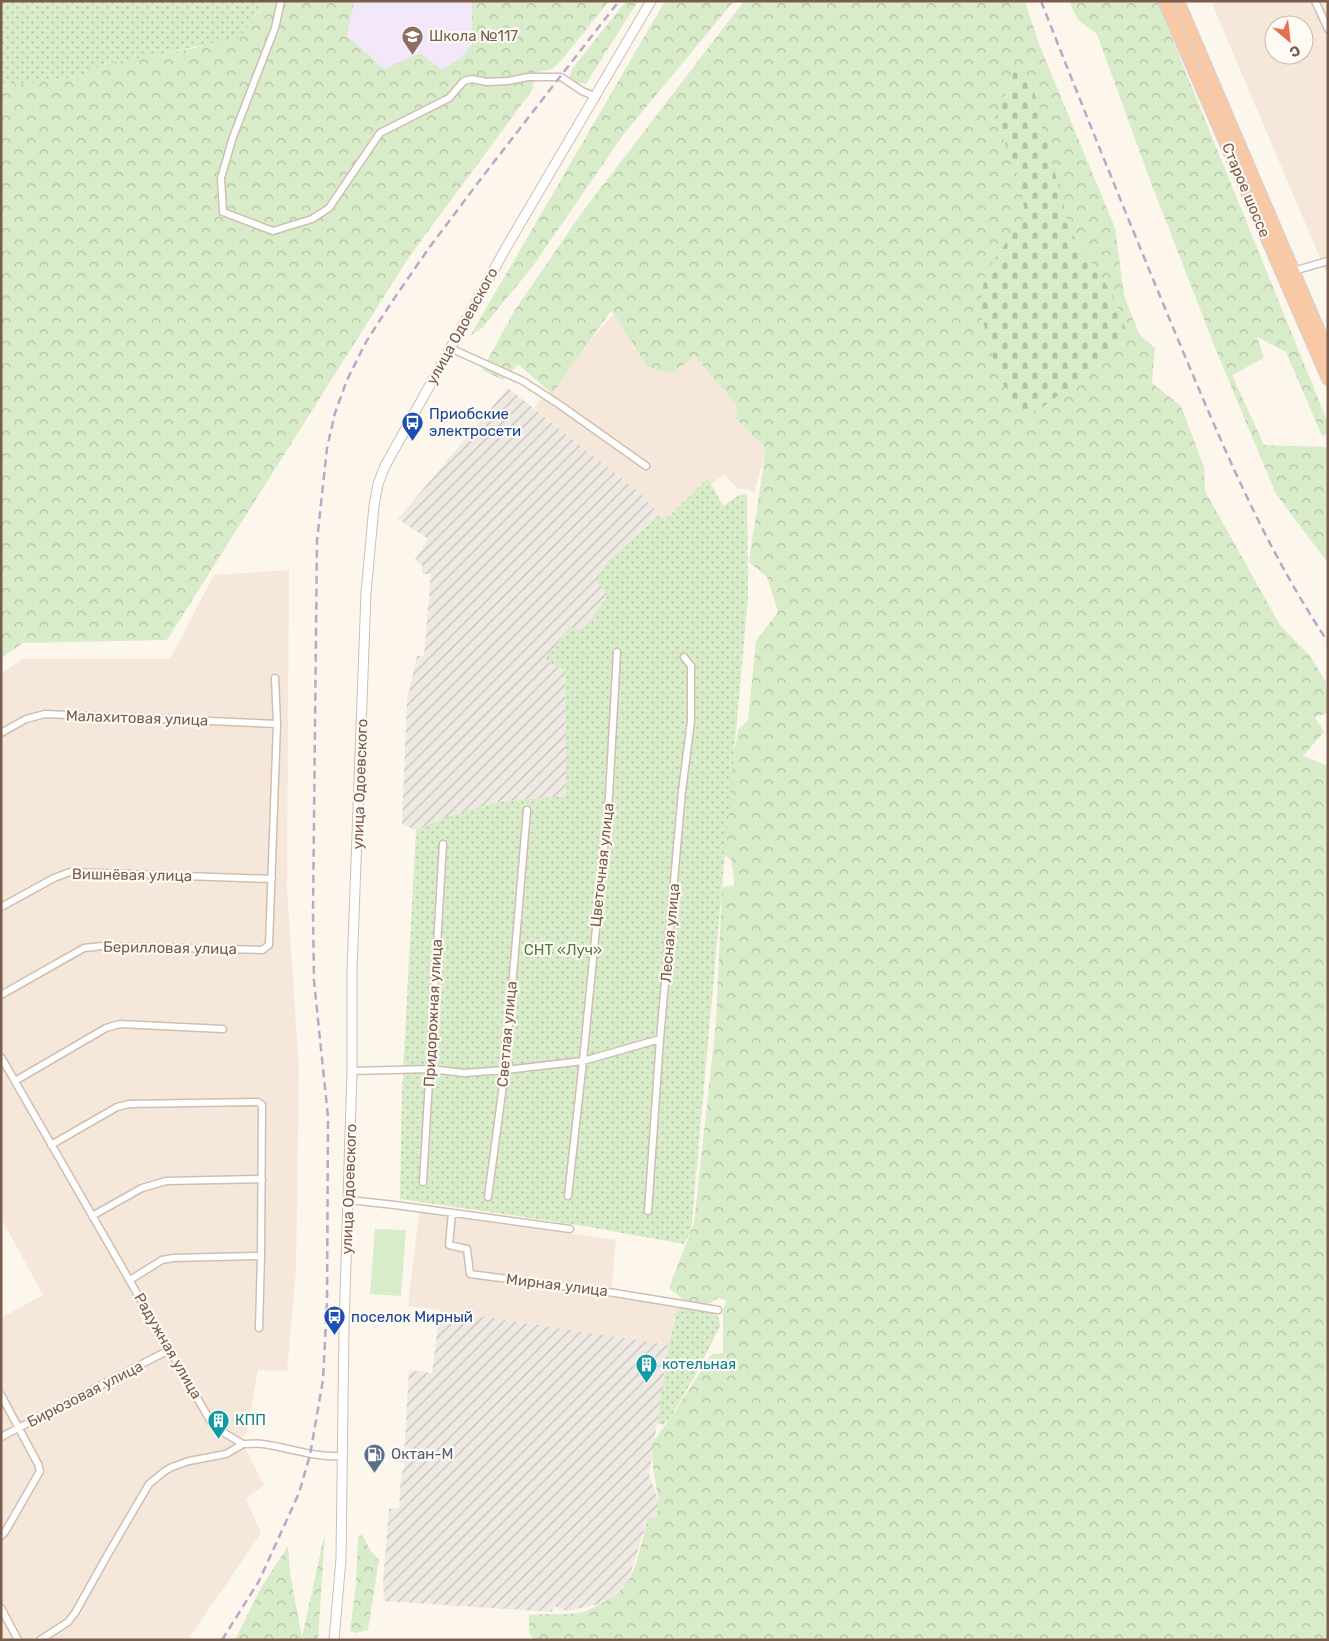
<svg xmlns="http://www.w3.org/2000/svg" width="1329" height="1641" viewBox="0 0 1329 1641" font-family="Rubik,sans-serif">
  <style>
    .residential { fill: #f5e8da; fill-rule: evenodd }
    .industrial { fill: url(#industrial-furrows) }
    .education { fill: #f3e8fa }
    .forest { fill: url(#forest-crowns) }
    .cemetery { fill: url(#cemetery-stones) }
    .park { fill: url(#park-dots) }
    .pitch { fill: #d8ecc9 }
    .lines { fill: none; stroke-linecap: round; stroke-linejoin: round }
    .minor-casing { stroke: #d1beb0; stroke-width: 9 }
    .tertiary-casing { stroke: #d1beb0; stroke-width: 11 }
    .trunk-casing { stroke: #dad1cd; stroke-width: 14 }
    .minor { stroke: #fff; stroke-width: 6 }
    .tertiary { stroke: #fff; stroke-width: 9 }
    .trunk { stroke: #f9c8a4; stroke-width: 11 }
    .rail { stroke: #b9a8c9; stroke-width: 2.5; stroke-dasharray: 8 5; stroke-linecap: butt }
    .labels { text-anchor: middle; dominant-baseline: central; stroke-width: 4.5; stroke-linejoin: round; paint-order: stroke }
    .education-label { font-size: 15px; fill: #785e54; stroke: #fffaf3; text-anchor: start }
    .street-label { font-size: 15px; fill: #7a5c4d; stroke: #fffaf3 }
    .transit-label { font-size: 15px; fill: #164399; stroke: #fffaf3; text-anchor: start }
    .park-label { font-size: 15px; fill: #537a41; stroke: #fffaf3 }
    .culture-label { font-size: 15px; fill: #0d838f; stroke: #fffaf3; text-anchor: start }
    .service-label { font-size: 15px; fill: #4e5e75; stroke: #fffaf3; text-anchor: start }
  </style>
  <defs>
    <pattern id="industrial-furrows" width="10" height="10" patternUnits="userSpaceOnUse" patternTransform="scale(1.25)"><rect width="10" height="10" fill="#efe9e4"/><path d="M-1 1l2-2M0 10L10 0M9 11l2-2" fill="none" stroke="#c7c0bb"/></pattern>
    <pattern id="forest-crowns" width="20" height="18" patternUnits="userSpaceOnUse" patternTransform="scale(1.25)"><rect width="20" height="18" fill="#d8ecc9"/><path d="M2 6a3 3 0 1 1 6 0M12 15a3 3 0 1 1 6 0" fill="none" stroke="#b4c2a5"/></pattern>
    <pattern id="cemetery-stones" width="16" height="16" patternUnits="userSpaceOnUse" patternTransform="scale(1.25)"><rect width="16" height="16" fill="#d8ecc9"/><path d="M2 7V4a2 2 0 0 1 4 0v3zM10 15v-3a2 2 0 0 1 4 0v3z" fill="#b4c2a5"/></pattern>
    <pattern id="park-dots" width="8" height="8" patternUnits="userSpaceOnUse" patternTransform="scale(1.25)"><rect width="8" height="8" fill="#d8ecc9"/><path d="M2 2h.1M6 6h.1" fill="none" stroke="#b4c2a5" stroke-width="1.8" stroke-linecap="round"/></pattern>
  </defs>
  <rect width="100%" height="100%" fill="#fdf6ec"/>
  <path class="residential" d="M1211 1H1328V277ZM1274 25H1304V55H1274Z
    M614 313 647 367 695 356 737 406 736 419 767 448 754 493 749 490 738 489 724 475 711 484 708 478 665 520 640 493 534 408Z
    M289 570 287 889 299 1070 296 1270 287 1371 258 1370 246 1435 240 1438 264 1485 246 1499 261 1533 188 1640H1V1318L43 1295 1 1218V673L23 659H170L214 575Z
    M419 1213 616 1240 611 1295 678 1307 669 1345 440 1310 408 1306Z"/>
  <path class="industrial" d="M508 388 640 493 660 515 609 560V594L581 632 546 660 565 669 567 796 498 802 450 816 416 830 402 824 407 700 417 656H424L431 574H422V565L415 560 428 539 398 519Z
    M440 1310 669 1345 649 1475 659 1502 656 1519 648 1518 627 1584 603 1603 567 1611 553 1606 552 1612 384 1601 383 1582 389 1509 399 1508 401 1477 405 1464 392 1457 404 1455 409 1370 432 1373Z"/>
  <path class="education" d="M328 1H481L471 71 380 94 342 39Z"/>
  <path class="forest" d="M262 1H354L347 36 384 69 420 53 442 70 462 57 472 44V1H609L560 62 552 69 535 73 533 89 409 257 167 640 23 643 1 658V86L85 76 103 64 195 48 259 14Z
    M626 1H638L586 84 574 82 570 77 572 69Z
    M665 1H734L623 135 533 266 482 328 470 336Z
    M744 1H1025L1039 44 1115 228 1124 295 1139 334 1155 348 1152 383 1181 406 1204 467 1205 491 1280 625 1310 656 1326 682 1328 713 1315 717 1324 732 1303 756 1328 766V1640H534L529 1633V1615C546 1613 562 1615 579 1613 592 1610 619 1595 627 1583 637 1567 643 1537 648 1518H656L659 1502 653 1468 652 1444 675 1411 712 1354 723 1353V1309L727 1301 719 1297 708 1305 685 1301 669 1288 694 1223 716 1022 722 887 735 885 731 859 719 853 738 730 748 720 756 641 778 612 767 577 749 562 766 448 736 419 737 406 695 356 672 374 647 367 614 313 610 312 552 394 518 364 503 380 482 370 515 310 580 215Z
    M1069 1H1157L1328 423V434L1322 436 1286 352 1257 337 1264 358 1232 375 1264 445 1328 447V563L1276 494 1214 345 1150 180 1097 34 1078 20Z
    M325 1532 318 1640H235L262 1586 288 1546 290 1574 302 1637Z
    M362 1534 370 1550 379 1560 368 1630 356 1633 350 1631 356 1585 358 1538Z"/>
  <path class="cemetery" d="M1014 72 1024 74 1035 95 1070 231 1112 293 1128 336 1094 369 1044 406 1024 416 998 376 980 310 985 273 1025 216 1020 179 995 119Z"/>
  <path class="park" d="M1 1H262L259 14 239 37 152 56 103 64 85 76 1 86Z
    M708 478 723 506 739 495 747 494 748 598 691 1231 684 1244 578 1225 400 1199 402 1092 416 830 450 816 498 802 566 796 565 670 545 660 570 626 581 632 608 595 596 581 609 560 660 515 665 520Z
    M678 1307 714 1313 719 1318 720 1326 696 1374 670 1418 663 1425 657 1423 669 1345Z"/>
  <path class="pitch" d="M375 1229 406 1230 401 1296 370 1294Z"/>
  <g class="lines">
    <defs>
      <path id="minor" d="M281 1 275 28 233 137 221 178 223 212 273 231 312 219 329 208 380 133 449 98 464 81 472 79 487 82 508 81 528 77H561L582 91 596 97
        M1315 1 1328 29
        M1293 271 1328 261
        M450 348 523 381 560 405 646 466
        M1 733 26 719 45 714 277 724
        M1 907 54 878 70 872 272 879
        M1 995 84 948 103 946 262 950 269 945 277 724 275 678
        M1 1057 211 1422 216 1428 243 1444 226 1454 189 1461 172 1467 165 1471 149 1484 108 1554 75 1613 68 1622 40 1640
        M352 1071 430 1069 464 1073 505 1070 583 1061 660 1039
        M15 1081 106 1028 120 1024 223 1029
        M51 1145 117 1107 129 1104 258 1102 262 1105 261 1256 259 1328
        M423 1182 443 844
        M568 1196 583 1061 609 796 617 652
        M488 1197 505 1070 527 810
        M349 1200 395 1205 570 1229
        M648 1211 660 1039 682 791 691 721V666L684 657
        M452 1213 449 1245 467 1249 470 1274 615 1293 718 1310
        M92 1216 142 1188 166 1181 262 1179
        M130 1280 162 1260 173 1258 261 1256
        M1 1395 38 1464 40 1471 5 1532 1 1536
        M1 1437 169 1350
        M243 1444C250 1444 257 1443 263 1444 291 1448 315 1458 343 1456
        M1 1608 18 1640"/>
      <path id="tertiary" d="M334 1640 341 1559 344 1327 352 1071V970L366 593 374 506 378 484 385 466 507 246 651 1"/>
      <path id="trunk" d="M1164 1 1328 379
        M1178 1 1328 352"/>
    </defs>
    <use href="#minor" class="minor-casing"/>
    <use href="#tertiary" class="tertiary-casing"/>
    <use href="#trunk" class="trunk-casing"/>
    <use href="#minor" class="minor"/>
    <use href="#tertiary" class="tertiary"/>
    <use href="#trunk" class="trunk"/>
    <path class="rail" d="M1041 1C1084 111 1129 221 1174 330 1219 437 1263 545 1328 642
      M222 1640 259 1581 299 1493 310 1455 323 1380 327 1302 328 1117 314 981 313 913 317 541 327 448 335 413 347 380 366 342 391 303 429 248 483 176 619 1"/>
  </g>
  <defs>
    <symbol id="school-pin" viewBox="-11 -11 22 30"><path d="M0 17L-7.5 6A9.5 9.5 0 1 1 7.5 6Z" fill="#8d6e63" stroke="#fffaf3"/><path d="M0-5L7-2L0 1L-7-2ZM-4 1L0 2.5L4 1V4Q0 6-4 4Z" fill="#fff"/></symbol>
    <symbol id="bus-pin" viewBox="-11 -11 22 30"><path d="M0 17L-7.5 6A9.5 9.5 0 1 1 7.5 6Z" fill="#1a4fb4" stroke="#fffaf3"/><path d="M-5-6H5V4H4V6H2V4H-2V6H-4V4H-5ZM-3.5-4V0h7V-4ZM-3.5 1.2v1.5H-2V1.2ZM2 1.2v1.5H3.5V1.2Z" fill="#fff"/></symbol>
    <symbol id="building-pin" viewBox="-11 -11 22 30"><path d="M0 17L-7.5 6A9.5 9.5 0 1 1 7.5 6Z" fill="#0f9aa8" stroke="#fffaf3"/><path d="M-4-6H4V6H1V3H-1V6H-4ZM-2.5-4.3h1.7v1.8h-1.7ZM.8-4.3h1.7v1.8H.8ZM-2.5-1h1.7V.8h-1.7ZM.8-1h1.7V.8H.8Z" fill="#fff"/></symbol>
    <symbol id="fuel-pin" viewBox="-11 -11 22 30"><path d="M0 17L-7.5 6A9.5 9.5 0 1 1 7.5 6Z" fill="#5c6f8a" stroke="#fffaf3"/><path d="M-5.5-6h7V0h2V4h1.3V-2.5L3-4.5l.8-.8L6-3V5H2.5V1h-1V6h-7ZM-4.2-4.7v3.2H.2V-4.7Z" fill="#fff"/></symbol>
  </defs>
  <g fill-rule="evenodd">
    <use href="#school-pin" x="400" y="24" width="25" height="34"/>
    <use href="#bus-pin" x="400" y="410" width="25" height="34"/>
    <use href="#bus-pin" x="322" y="1304" width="25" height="34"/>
    <use href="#building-pin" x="634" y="1352" width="25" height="34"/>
    <use href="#building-pin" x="206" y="1408" width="25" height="34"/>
    <use href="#fuel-pin" x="362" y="1442" width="25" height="34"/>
  </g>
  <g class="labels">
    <g class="education-label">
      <text x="429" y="36">Школа №117</text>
    </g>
    <g class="street-label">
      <text transform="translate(1246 190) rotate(67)">Старое шоссе</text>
      <text transform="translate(462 326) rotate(-61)">улица Одоевского</text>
      <text transform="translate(137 718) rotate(2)">Малахитовая улица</text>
      <text transform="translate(360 784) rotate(-88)">улица Одоевского</text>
      <text transform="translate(602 865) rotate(-84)">Цветочная улица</text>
      <text transform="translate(132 875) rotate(1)">Вишнёвая улица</text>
      <text transform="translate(670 933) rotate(-85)">Лесная улица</text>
      <text transform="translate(170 948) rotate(1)">Берилловая улица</text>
      <text transform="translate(433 1013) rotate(-87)">Придорожная улица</text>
      <text transform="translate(507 1034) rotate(-85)">Светлая улица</text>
      <text transform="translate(349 1189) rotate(-88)">улица Одоевского</text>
      <text transform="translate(557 1285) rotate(7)">Мирная улица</text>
      <text transform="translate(168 1346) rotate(60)">Радужная улица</text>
      <text transform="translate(85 1394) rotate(-27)">Бирюзовая улица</text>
    </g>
    <g class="transit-label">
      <text x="429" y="414">Приобские<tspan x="429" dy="17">электросети</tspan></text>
      <text x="351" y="1317">поселок Мирный</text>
    </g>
    <g class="park-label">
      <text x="563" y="950">СНТ «Луч»</text>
    </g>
    <g class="culture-label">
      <text x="662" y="1364">котельная</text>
      <text x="235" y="1420">КПП</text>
    </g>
    <g class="service-label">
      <text x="391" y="1454">Октан-М</text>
    </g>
  </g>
  <rect width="1329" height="1641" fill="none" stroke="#7a5c4d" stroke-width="5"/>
  <g transform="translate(1289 40) rotate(152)"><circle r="24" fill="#fffaf3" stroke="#cabbb1"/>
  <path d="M0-4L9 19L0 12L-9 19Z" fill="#e76f51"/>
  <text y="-8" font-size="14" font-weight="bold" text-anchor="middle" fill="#7a5c4d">С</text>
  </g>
</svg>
